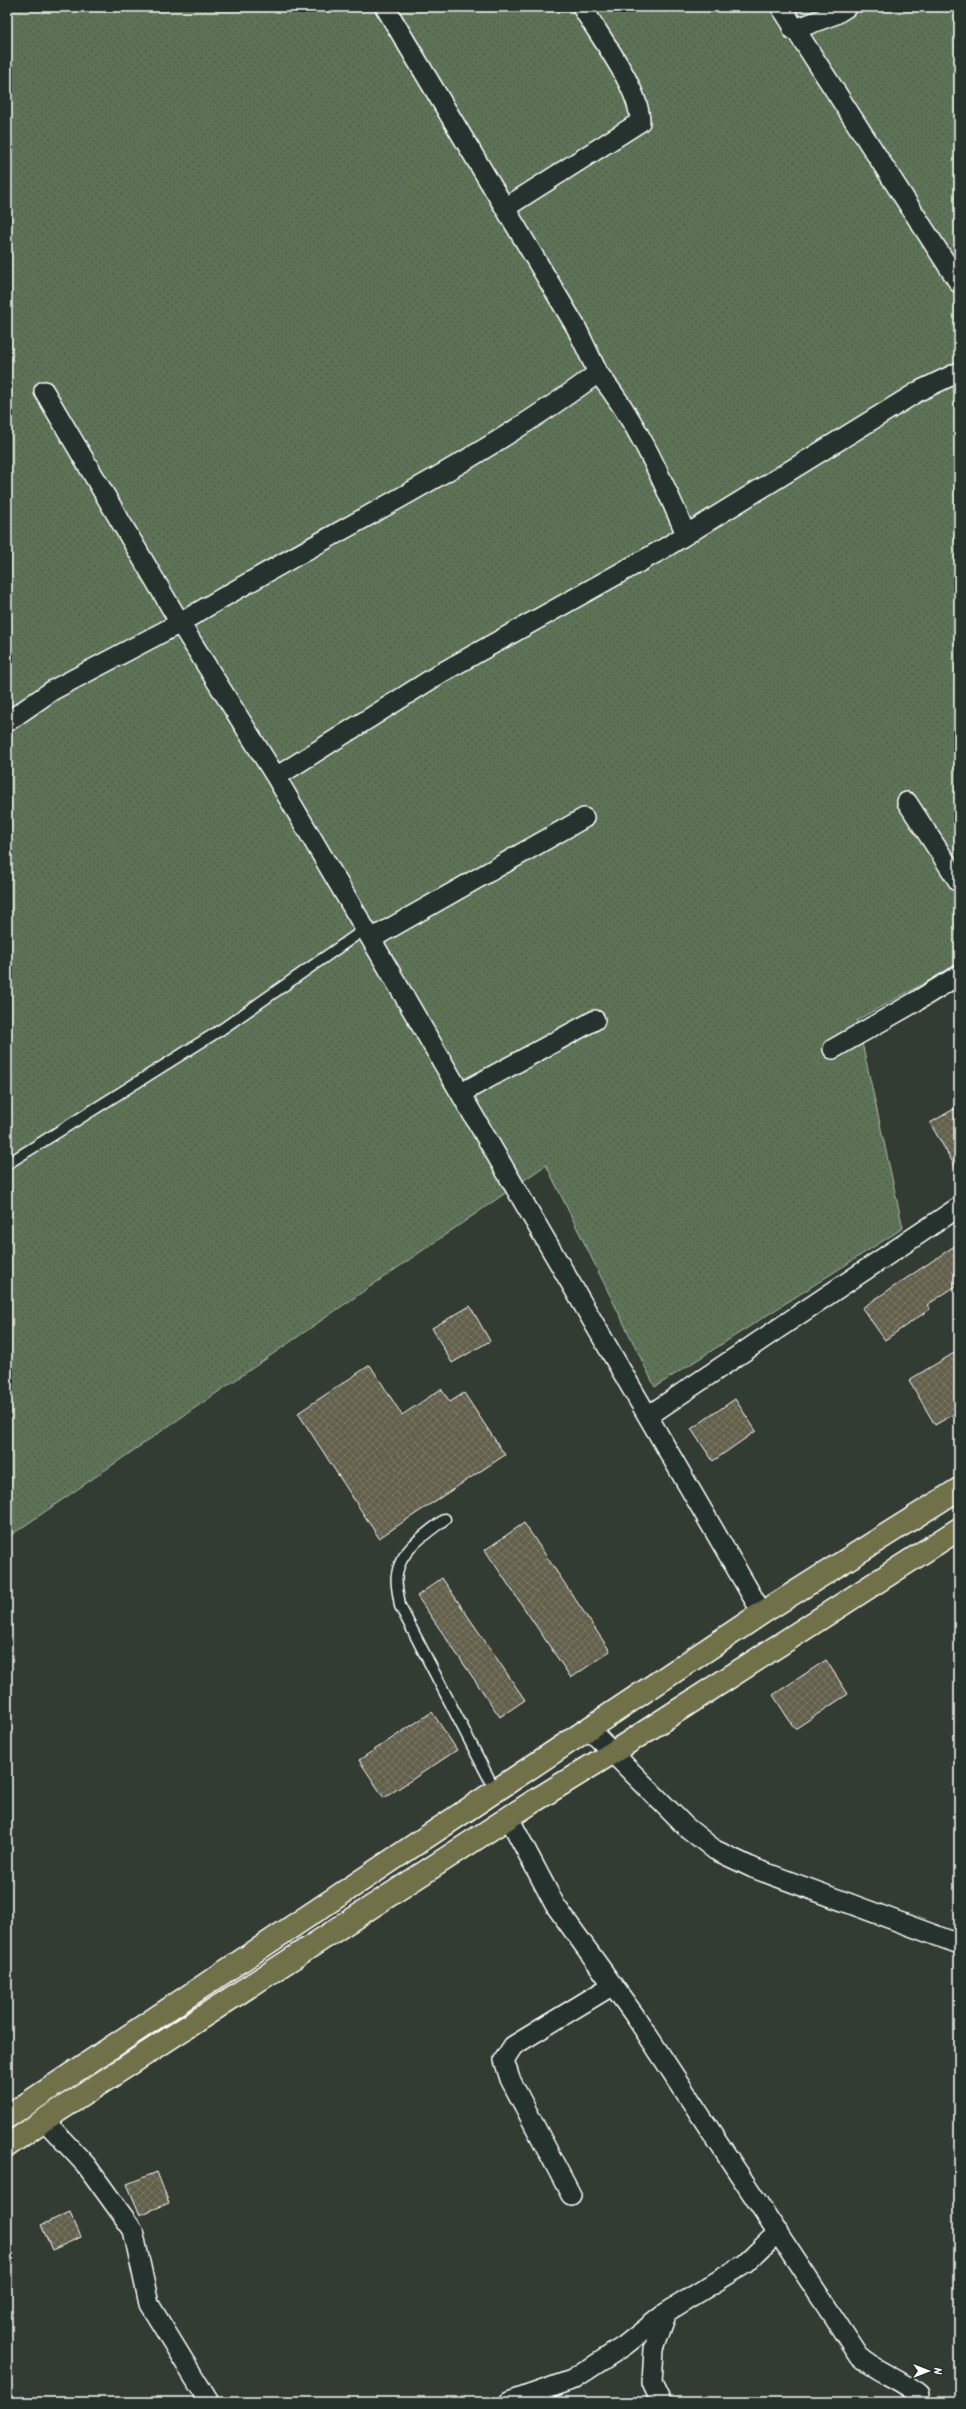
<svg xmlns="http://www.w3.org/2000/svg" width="966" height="2409" viewBox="0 0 966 2409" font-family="Kalam,sans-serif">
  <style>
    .grass { fill: url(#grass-dots); stroke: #aeb9ab }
    .building { fill: url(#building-cross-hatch); stroke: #fff }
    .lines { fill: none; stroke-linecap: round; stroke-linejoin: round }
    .lane-casing { stroke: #fff; stroke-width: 13 }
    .street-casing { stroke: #fff; stroke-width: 22 }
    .highway-casing { stroke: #fff; stroke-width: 25 }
    .lane { stroke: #26332d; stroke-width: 10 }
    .street { stroke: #26332d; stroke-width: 19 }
    .highway { stroke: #6f704a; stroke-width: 22 }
  </style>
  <defs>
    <pattern id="grass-dots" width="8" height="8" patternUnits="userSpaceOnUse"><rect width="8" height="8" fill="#5d7357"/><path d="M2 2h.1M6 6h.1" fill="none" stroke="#525a50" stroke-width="1.8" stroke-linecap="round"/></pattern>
    <pattern id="building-cross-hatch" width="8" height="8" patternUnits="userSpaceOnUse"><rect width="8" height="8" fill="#625f4c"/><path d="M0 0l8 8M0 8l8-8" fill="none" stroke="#7a7767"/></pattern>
  </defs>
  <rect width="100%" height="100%" fill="#323c33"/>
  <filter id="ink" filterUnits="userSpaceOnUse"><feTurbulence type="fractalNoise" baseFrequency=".025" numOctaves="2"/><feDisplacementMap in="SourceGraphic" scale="8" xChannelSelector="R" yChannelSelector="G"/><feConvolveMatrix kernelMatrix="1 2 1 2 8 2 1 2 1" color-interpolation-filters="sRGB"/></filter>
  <g filter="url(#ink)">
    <path class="grass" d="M7 7H959V964L857 1020 903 1228 655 1387 546 1165 7 1538Z"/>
    <path class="building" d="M959 1106V1173L930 1123Z
      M959 1243V1284L927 1305 930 1309 885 1340 862 1308Z
      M470 1306 490 1341 452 1363 432 1328Z
      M959 1350V1411L935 1425 909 1380Z
      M370 1365 402 1415 441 1389 450 1402 464 1393 505 1455 379 1538 298 1413Z
      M735 1399 756 1431 713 1461 691 1429Z
      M524 1523 610 1651 571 1678 485 1550Z
      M442 1578 525 1700 500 1717 417 1596Z
      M826 1660 848 1694 795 1729 773 1695Z
      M432 1712 457 1750 384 1798 359 1760Z
      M157 2172 169 2203 140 2215 127 2184Z
      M70 2212 81 2237 52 2250 41 2225Z"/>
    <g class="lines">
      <defs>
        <path id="lane" d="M7 1164 222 1029 365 929
          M445 1519C427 1533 400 1550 397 1574 395 1584 399 1596 400 1606L496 1792"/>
        <path id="street" d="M385 7 576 327 598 373C467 470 319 538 180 623L276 777 371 939 762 1613
          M781 7 959 283
          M793 30 836 14 847 7
          M505 208 640 122C640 89 600 37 582 7
          M598 373C637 421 661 477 686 534
          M7 722 53 690 180 623 44 391
          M276 777 441 673 663 549 919 391 959 372
          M907 802 959 882
          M371 939 584 818
          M833 1049 915 1002 959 975
          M461 1093 595 1020
          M648 1416 959 1207
          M590 1730 685 1826 715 1850 753 1868 959 1944
          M509 1818 555 1905 635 2016 859 2356C877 2373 901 2379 919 2395
          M44 2120 86 2165 133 2230 149 2304 209 2402
          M571 2195 510 2079 504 2060 513 2046 613 1985
          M509 2402 572 2380 624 2346 667 2312 745 2264 778 2232
          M661 2402 652 2383 654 2349 667 2312"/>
        <path id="highway" d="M7 2117 762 1613 959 1489
          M7 2146 44 2120 531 1803 612 1753 959 1529"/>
      </defs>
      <use href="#lane" class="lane-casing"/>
      <use href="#street" class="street-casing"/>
      <use href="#highway" class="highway-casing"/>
      <use href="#lane" class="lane"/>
      <use href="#street" class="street"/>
      <use href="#highway" class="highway"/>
    </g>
  </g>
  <rect width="966" height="2409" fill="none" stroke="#26332d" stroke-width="24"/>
  <rect x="12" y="12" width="942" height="2385" fill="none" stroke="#fff" stroke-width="1.5" filter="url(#ink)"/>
  <g transform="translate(928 2371) rotate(90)" stroke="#26332d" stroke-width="3" paint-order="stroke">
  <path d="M0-3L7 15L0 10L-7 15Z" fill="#ffffff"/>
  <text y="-6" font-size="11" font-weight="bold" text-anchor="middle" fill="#ffffff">N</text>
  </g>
</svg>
